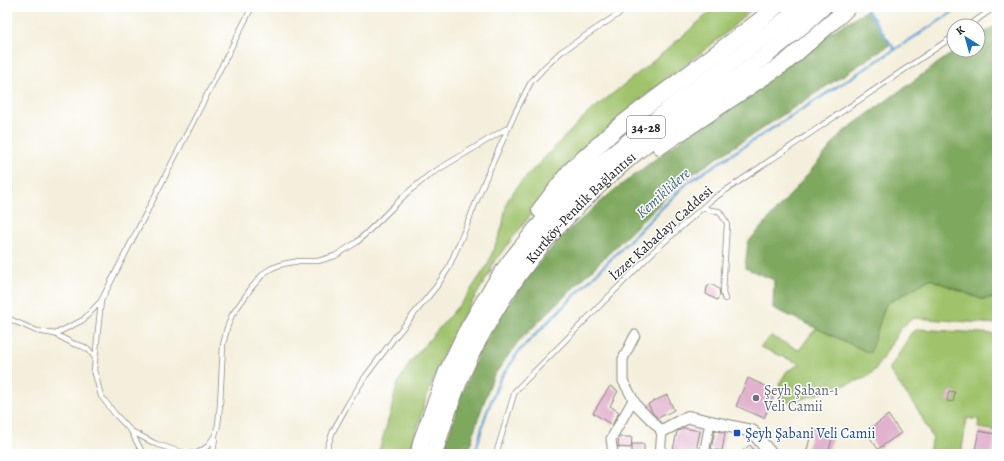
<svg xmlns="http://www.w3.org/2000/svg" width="1004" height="461" viewBox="0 0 1004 461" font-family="Alegreya,serif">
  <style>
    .green { fill: #9fc26b; stroke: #5e6f44 }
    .forest { fill: #7fa85f; stroke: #4e623e }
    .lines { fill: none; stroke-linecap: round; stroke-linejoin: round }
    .stream { stroke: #62a3d6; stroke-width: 2.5 }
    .building { fill: #e1b1ce }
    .lane-casing { stroke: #88867c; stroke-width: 6 }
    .street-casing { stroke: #88867c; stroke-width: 11 }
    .secondary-casing { stroke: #88867c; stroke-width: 14 }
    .highway-casing { stroke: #88867c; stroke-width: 18 }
    .lane { stroke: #fff; stroke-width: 4.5 }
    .street { stroke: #fff; stroke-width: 9 }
    .secondary { stroke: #fff; stroke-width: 12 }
    .highway { stroke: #fff; stroke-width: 16 }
    .worship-dot { fill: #6b7280; stroke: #fff; stroke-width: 1.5 }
    .transit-dot { fill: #1a4fb4; stroke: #fff; stroke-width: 1.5 }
    .labels { text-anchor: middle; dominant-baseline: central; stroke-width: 3; stroke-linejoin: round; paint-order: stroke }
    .shield { fill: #fff; stroke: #606060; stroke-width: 1 }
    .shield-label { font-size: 13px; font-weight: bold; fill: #1c1c1c }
    .street-label { font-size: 14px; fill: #1c1c1c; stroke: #fff }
    .worship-label { font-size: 14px; fill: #5b616d; stroke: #fff; text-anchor: start }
    .transit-label { font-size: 14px; fill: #164399; stroke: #fff; text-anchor: start }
    .water-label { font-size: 15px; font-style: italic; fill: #3f6079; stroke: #fff }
  </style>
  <rect width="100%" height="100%" fill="#fff"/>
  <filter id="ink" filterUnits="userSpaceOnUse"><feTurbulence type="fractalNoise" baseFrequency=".025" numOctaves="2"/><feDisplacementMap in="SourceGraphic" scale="8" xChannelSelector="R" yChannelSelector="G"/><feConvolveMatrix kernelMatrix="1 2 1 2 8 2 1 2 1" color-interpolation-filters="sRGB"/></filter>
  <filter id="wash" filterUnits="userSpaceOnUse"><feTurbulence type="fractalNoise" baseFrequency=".012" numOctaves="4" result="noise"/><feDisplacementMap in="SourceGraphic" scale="16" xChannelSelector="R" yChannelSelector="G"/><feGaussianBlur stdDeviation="0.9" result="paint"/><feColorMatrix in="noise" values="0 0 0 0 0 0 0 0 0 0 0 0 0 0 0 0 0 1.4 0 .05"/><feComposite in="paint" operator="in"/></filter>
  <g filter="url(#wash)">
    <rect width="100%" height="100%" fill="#f4efdc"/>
    <path class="green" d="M716 7H754L725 34 635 104 575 158 491 266V271L467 310 442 357 424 405 410 454H378L391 411 397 385 410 362 466 297 488 264 502 228 507 201 519 184 586 115 657 58Z
      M930 279 981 299 997 298V324L913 318 901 328 875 370 866 378 790 403 782 400 779 384 787 371 800 364 760 347 771 336 799 350 816 328 869 353 886 304Z
      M918 329 997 334V431L978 428 979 420 967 418 961 454H927L933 439 918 410 889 370 911 333Z"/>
    <path class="forest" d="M867 10 891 44 685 179 518 342 493 377 476 425 468 454H442L463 391 478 355 500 317 525 280 560 238 613 191 711 117 825 36Z
      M997 26V298L981 299 930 279 886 304 870 353 773 308 774 280 745 268 748 242 792 193 843 132 945 58 957 50H978V37L993 27Z"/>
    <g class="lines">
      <path class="stream" d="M867 10 895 50
        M475 454 485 417 500 379 519 351 687 183 961 7"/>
    </g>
    <g id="blocks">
      <path class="building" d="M711 284 719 289 720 295 717 300 706 294 707 287Z
        M748 378 776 391 764 418 736 406Z
        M610 386 618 391 610 406 619 412 612 425 593 413Z
        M949 391 955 392 953 402 947 401Z
        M667 395 674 410 658 418 653 414 648 404Z
        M888 415 901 433 878 449 866 432Z
        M684 428 700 431 696 452H695V454H672L677 432Z
        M715 430 725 433 722 451 711 449Z
        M812 430 833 435 828 454H806Z
        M979 431 995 434 992 454H974Z
        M619 437H632L631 448 618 447Z
        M632 444H644V454H632Z
        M750 445 757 454H738Z"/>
    </g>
  </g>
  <g filter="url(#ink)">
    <use href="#blocks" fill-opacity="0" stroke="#88867c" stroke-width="1"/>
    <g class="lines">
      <defs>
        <path id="lane" d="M968 26 995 7
          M703 207 709 210 719 211 727 223 723 293 725 299
          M101 301 94 370 101 396 115 414 131 431 156 444 184 453 196 454 208 446 215 435 218 425 220 405 223 345 227 328 232 315 252 287 264 273 272 268 283 264 299 261H318L335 256 357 242 382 218 406 194 429 175 509 127
          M7 318 37 331 55 334 83 320 101 301 252 7
          M55 334 74 344 82 346 89 350 95 358
          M131 431 143 454
          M213 454 215 438
          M325 454 333 431 348 404 365 377 395 337 436 287 448 269 464 232 485 180 516 111 531 82 544 68 561 52 629 7
          M496 454 515 391 653 252 710 201 954 36"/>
        <path id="street" d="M635 335 623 359V381L637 406 662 431 660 454
          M613 454 611 439 633 400
          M704 454 710 422"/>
        <path id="secondary" d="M662 431 688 417 752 431 771 454"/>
        <g id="highway">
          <path d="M660 146 786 62 839 16 848 7"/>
          <path d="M540 210 570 171 617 128 758 22 775 7"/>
          <path d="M419 454 421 442 446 374 466 332 490 291 508 264 536 229 563 199 602 163 674 105 767 35 801 7"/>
          <path id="s1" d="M434 454C446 415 459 376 478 341 497 305 520 270 546 240 578 203 614 170 652 139 664 130 677 121 689 112 735 79 782 46 823 7"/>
        </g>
      </defs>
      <use href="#lane" class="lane-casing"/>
      <use href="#street" class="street-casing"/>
      <use href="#secondary" class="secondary-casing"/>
      <use href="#highway" class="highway-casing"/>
      <use href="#lane" class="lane"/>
      <use href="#street" class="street"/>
      <use href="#secondary" class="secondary"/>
      <use href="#highway" class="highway"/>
    </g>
  </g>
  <circle class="worship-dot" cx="756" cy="398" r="4"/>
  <rect class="transit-dot" x="733" y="429" width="8" height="8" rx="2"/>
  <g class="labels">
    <rect class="shield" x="627" y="116" width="38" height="22" rx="3"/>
    <g class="shield-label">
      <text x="646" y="127">34-28</text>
    </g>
    <g class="street-label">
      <text stroke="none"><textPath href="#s1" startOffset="291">Kurtköy-Pendik Bağlantısı</textPath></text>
      <text transform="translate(661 233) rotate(-42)">İzzet Kabadayı Caddesi</text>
    </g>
    <g class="worship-label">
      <text x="764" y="390">Şeyh Şaban-ı<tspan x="764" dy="16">Veli Camii</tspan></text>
    </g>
    <g class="transit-label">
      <text x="745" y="433">Şeyh Şabani Veli Camii</text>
    </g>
    <g class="water-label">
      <text transform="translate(663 193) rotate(-42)">Kemiklidere</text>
    </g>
  </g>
  <rect width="1004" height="461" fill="none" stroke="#fff" stroke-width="24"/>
  <g transform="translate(966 38) rotate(323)"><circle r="19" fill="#ffffff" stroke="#a4a4a4"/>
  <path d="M0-3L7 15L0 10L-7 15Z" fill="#1f6fb2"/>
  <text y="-6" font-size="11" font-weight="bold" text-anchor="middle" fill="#1c1c1c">K</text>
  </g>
</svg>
